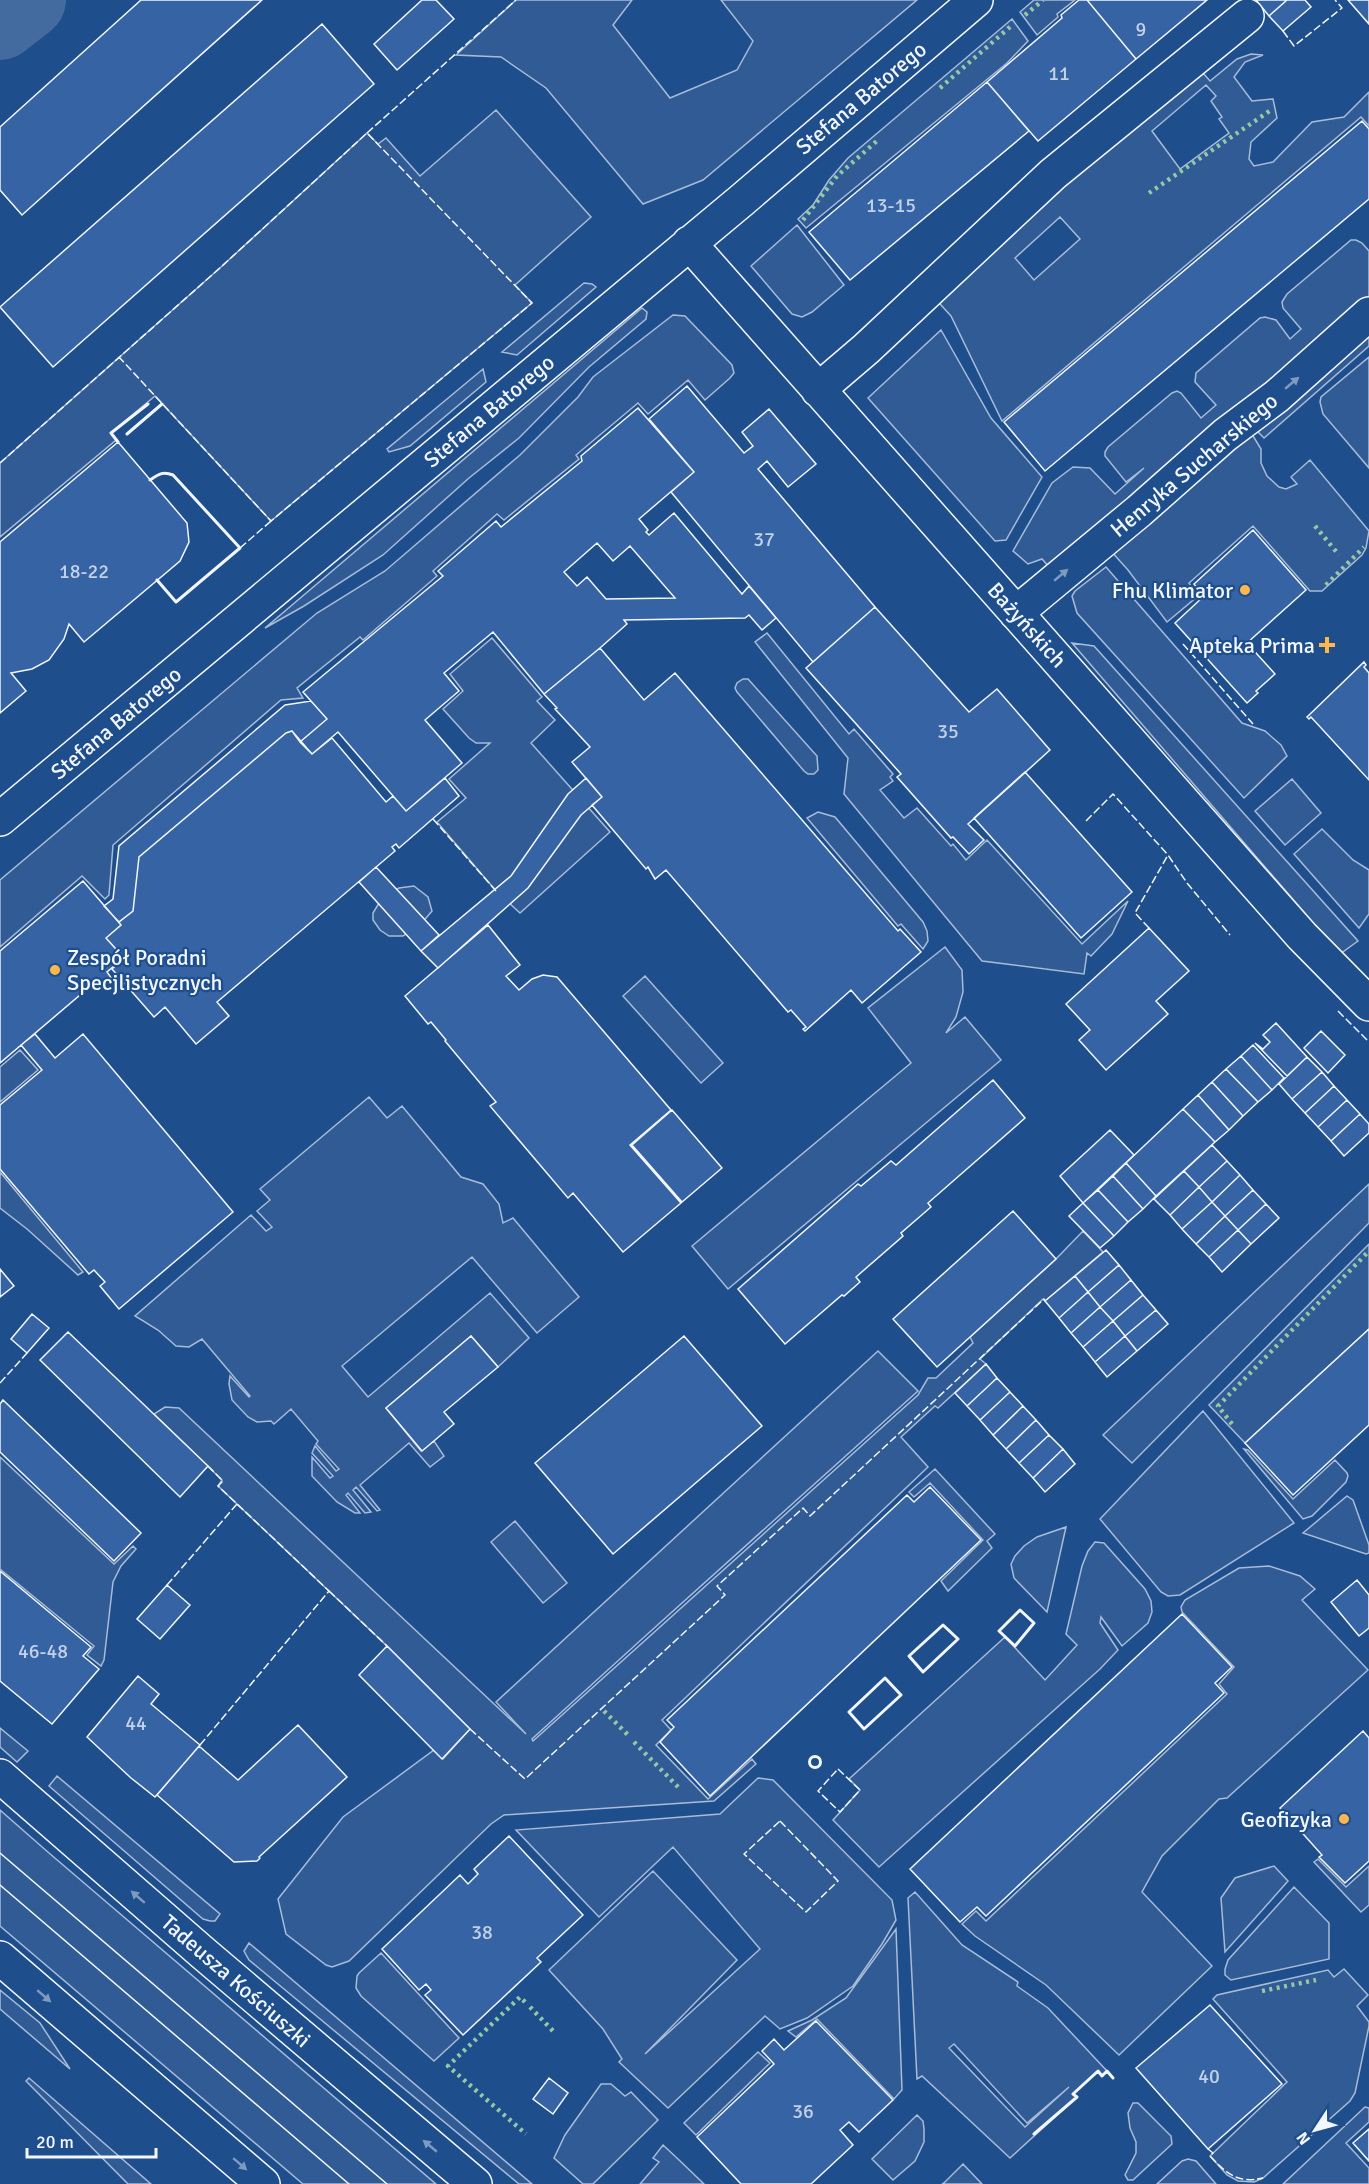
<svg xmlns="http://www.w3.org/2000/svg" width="1369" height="2184" viewBox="0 0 1369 2184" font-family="Signika,sans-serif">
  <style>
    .built { fill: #305b95; stroke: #a8bbd7; stroke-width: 1.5; fill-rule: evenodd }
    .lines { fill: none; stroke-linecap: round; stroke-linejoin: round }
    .river { stroke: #446ba0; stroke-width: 78 }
    .building { fill: #3563a3; stroke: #f2f6ff; stroke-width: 1.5; fill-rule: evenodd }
    .street-casing { stroke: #f2f6ff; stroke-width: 36 }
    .primary-casing { stroke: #f2f6ff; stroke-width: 36 }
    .street { stroke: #1f4e8c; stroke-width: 33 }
    .primary { stroke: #1f4e8c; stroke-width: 33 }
    .tram { stroke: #f2f6ff; stroke-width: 1.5 }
    .hedge { stroke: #97c8a6; stroke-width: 4.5; stroke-dasharray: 3 4.5; stroke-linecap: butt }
    .fence { stroke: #f2f6ff; stroke-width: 1.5; stroke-dasharray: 8 3; stroke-linecap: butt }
    .wall { stroke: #f2f6ff; stroke-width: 3 }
    .oneway { fill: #7e9ac0 }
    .poi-dot { fill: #ffb74d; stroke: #1f4e8c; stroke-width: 2 }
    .labels { text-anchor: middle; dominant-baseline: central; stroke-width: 4.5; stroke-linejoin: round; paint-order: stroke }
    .number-label { font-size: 20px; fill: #c3d1e8 }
    .street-label { font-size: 22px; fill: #f2f6ff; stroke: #1f4e8c }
    .poi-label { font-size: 22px; fill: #f2f6ff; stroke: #1f4e8c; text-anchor: end }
  </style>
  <rect width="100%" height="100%" fill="#1f4e8c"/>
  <path class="built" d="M516 0H632L613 25 670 98 737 70 753 41 721 0H917L703 180 643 204 546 88 501 57 456 55Z
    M1034 0H1075L1057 14 1058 17 1037 35 1020 12Z
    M1012 19 1028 41 1007 63 806 228 798 219 813 205 829 180 848 158Z
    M1251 54 1263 55 1245 62 1234 77 1252 101 1273 99 1277 118 1251 142 1249 159 1254 166 1273 162 1312 122 1344 117 1369 92V126L1361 117 1002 421 951 316 930 293 1189 57 1210 81 1237 59ZM1206 85 1216 96 1211 101 1222 117 1219 119 1229 133 1180 169 1152 131ZM1060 217 1080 239 1034 280 1015 258Z
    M496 110 591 217 515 285 532 303 271 521 155 396 111 433 116 440 0 537V463L221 267 367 133 378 144 386 138 420 176Z
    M797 225 844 285 812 312 802 317 792 314 751 266Z
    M1351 240H1356L1362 243 1369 251V346L1264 438 1254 428 1250 431 1261 449V463L1267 476 1279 487 1286 489 1297 484 1291 477 1310 460 1369 531 1366 548 1362 555 1322 591H1310L1253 526 1189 583 1198 596 1167 622 1128 570 1092 530 1049 567 1042 559 1028 564 1013 551 1052 483 1073 467 1090 468 1115 494 1144 468 1126 482 1105 456V452L1108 447 1172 393 1177 391 1181 393 1201 418 1216 405 1195 382 1196 373 1260 318 1265 317 1276 320 1290 339 1301 329 1283 308 1282 302 1287 294Z
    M584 283 592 284 596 287 517 355 502 352Z
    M642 308 647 312 646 319 589 367 519 438 469 478 383 555 304 606 265 628Z
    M673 315 685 316 732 365 734 373 730 378 705 400 688 380 648 414 638 403 576 455 579 459 504 520 497 514 433 571 437 576 363 640 360 637 297 688 303 698 281 700 113 845 109 895 105 899 82 876 0 947V880L317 613 385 571 520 455 578 397 593 377Z
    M941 330 991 418 1042 477 1006 540 995 541 868 398Z
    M1369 357V468L1323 414 1320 402 1321 397Z
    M483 369 486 382 410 446 389 452 387 449Z
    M1106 567 1242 723 1265 731 1281 745 1287 756 1244 798 1077 613 1072 596 1075 591Z
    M767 633 849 734 854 729 893 774 890 777 893 781 880 790 904 818 917 808 951 846 953 844 966 860 987 840 1082 944 1128 901 1112 934 1091 956 1087 953 1084 974 982 961 844 794 848 758 755 642Z
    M492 638 542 697 537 701 555 720 531 743 610 832 520 913 497 892 437 822 466 798 449 779 490 743H476L469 738 443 709 463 691 450 674Z
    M1072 643 1094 646 1358 941 1340 954Z
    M743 679H748L817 756 818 770 814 774H808L804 771 737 692 735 688 737 683Z
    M1292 779 1321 813 1285 845 1255 811Z
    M818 812 835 817 923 922 927 931 928 941 923 949 901 924 898 926 807 818Z
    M1322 829 1353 860 1369 870V914L1359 928 1294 854Z
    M414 886 428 897 432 911 421 924 403 936H389L380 930 373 920V913L382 898 399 888Z
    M945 947 962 970 963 992 956 1017 946 1033 965 1017 1001 1060 728 1289 692 1246 911 1063 868 1008Z
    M645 976 723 1063 701 1083 623 996Z
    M20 1050 38 1070 0 1102V1067Z
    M369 1097 387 1118 402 1106 461 1177 483 1184 499 1204 503 1223 513 1218 579 1297 537 1333 472 1257 342 1366 368 1397 490 1293 529 1338 498 1367 471 1336 386 1408 421 1451 434 1441 444 1456 430 1467 409 1443 360 1485 380 1510 377 1511 356 1487 353 1490 371 1512 365 1513 348 1493 346 1495 360 1513H355L337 1502 312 1476V1457L330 1478 333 1476 312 1453 315 1446 336 1471 339 1469 316 1444 318 1441 291 1409 274 1424 271 1421 257 1422 248 1417 232 1400 229 1384 230 1376 249 1397 250 1396 202 1339 189 1347 176 1346 158 1330 135 1316 251 1215 266 1231 272 1227 257 1211 270 1200 260 1189Z
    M0 1172 83 1272 78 1275 27 1229 0 1208Z
    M1369 1184V1223L1132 1463 1103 1435Z
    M1083 1231 1103 1252 1045 1301 1043 1299 980 1359 986 1364 938 1408 935 1406 901 1437 928 1467 662 1720 671 1730 656 1745 708 1799 752 1759 756 1764 714 1801 504 1815 491 1824 349 1961 332 1967 326 1965 286 1934 278 1899 343 1817 434 1750 443 1759 470 1729 387 1646 218 1486 222 1480 154 1414 165 1407 179 1408 526 1734 496 1702 878 1351 918 1391 642 1639 532 1739 533 1741 918 1395 928 1378H936L973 1343 970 1337 1056 1259Z
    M1369 1244V1329L1245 1443 1209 1405Z
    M1203 1411 1294 1523 1180 1595 1168 1596 1161 1592 1100 1519Z
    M1244 1449 1248 1450 1293 1499 1335 1460 1347 1473 1348 1476 1346 1482 1312 1516 1303 1519Z
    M0 1457 114 1564 133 1546 136 1549 121 1566 113 1582 104 1660 101 1666 87 1655 94 1646 0 1569Z
    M935 1469 995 1534 987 1541 992 1548 948 1591 941 1581 983 1540 930 1483 914 1497 909 1492Z
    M1347 1496 1353 1500 1369 1545V1553L1366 1554 1303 1533Z
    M515 1521 567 1583 543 1603 491 1542Z
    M1066 1527 1047 1612 1014 1578 1011 1564 1015 1556 1024 1546 1037 1537Z
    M1095 1542 1104 1543 1145 1589 1151 1601 1152 1612 1148 1623 1122 1646 1101 1617 1100 1623 1118 1650 1100 1669 879 1867 833 1820 860 1790 849 1779 1005 1637 1045 1680 1077 1645 1066 1634 1082 1566 1088 1551Z
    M1269 1566 1300 1576 1315 1589 1302 1600 1368 1670 1227 1798 1219 1799 1162 1856 1142 1892 1212 1966 1119 2055 1046 1985 975 1936 962 1924 976 1911 986 1921 1227 1694 1219 1684 1234 1667 1182 1612 1181 1607 1185 1600 1239 1568Z
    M0 1728 28 1751 17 1762 0 1747Z
    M57 1776 220 1914 215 1921H210L203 1919 49 1786Z
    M758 1778 773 1780 892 1900 896 1920 882 1944 853 1986 807 2018 780 2029 765 2016 668 2108 619 2062 622 2059 603 2029 549 1970 653 1871 737 1960 645 2054 760 1949 673 1847 599 1917 516 1830 720 1814Z
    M0 1810 49 1853 436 2184H303L0 1926Z
    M1318 1859 1346 1887 1369 1866V1905L1361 1912 1314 1862Z
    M1274 1866 1288 1881 1225 1952 1221 1898 1235 1878Z
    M1294 1887 1329 1923V1959L1231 1980 1225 1975V1969L1228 1960Z
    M915 1892 962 1945 1018 1982 1017 1986 1048 2008 1107 2071 1102 2076 1098 2072 1073 2094 1077 2097 1010 2158 922 2076 917 2079 908 1898ZM954 2044 1027 2123 1069 2087 1025 2127 949 2048Z
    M896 1929 902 2090 894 2099 817 2019 796 2037 788 2031 812 2020 846 1998Z
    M249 1943 532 2184H519L249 1960 244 1951Z
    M381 1953 459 2038 434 2061 361 1996 356 1988 357 1976 359 1973Z
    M1344 1969 1368 1995 1357 2006 1369 2022V2026L1355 2093 1350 2101 1263 2178 1254 2182 1238 2181 1227 2175 1210 2156 1287 2082 1213 1999 1217 1995 1328 1970 1334 1977Z
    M0 1990 40 2023 70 2069 0 2009Z
    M758 2052 770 2063 696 2135 684 2123Z
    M29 2078 151 2184H128L26 2081Z
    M601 2084H611L625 2096 631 2092 658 2120 593 2184H583L554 2158 565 2135Z
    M1133 2103H1138L1171 2136 1172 2144 1133 2180H1128L1125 2175 1136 2153V2142L1130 2128 1128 2113Z
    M1365 2107 1369 2108V2122L1346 2143 1369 2168V2184H1283Z
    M917 2115 923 2121 924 2129V2142L915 2161 893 2180 872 2159Z
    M663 2145 678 2159 704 2184H640L659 2162 653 2158Z
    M1188 2159 1196 2161 1216 2184H1157L1182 2161Z
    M963 2164 982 2184H942L944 2183Z"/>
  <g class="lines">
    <path class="river" d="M0 21 27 0"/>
  </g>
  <path class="building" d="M141 0H262L22 215 0 190V127Z
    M422 0H436L454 19 397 70 374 44Z
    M1079 0H1087L1136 59 1038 141 987 82 1062 18 1061 15Z
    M1087 0H1207L1136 59Z
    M1256 0H1287L1269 16Z
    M1287 0H1305L1311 7 1283 31 1269 16Z
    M1348 0H1369V24Z
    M322 24 374 84 53 367 0 307Z
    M987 82 1029 131 850 280 809 232Z
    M1362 121 1369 129V199L1045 471 1004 422Z
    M687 386 744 453 753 446 742 432 769 409 816 464 788 487 767 461 758 469 875 607 813 662 671 492 694 472 649 419Z
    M638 408 694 472 639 519 648 530 646 532 649 535 674 513 742 594 749 586 776 618 762 630 749 615 745 618 624 620 627 624 600 648 544 694 493 632 444 673 459 691 425 720 462 763 406 811 338 732 312 754 300 742 327 719 303 692 443 576 438 571 496 521 501 527 582 461 581 456ZM597 543 613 561 630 546 675 598 606 599 587 577 577 586 564 572Z
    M118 442 187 523 189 542 180 561 84 642 69 624 64 639 49 660 32 669 11 673 26 691 0 713V542Z
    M1253 530 1306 590 1247 643 1275 674 1256 691 1258 693 1247 703 1175 623 1204 596 1194 584Z
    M875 607 969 712 997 689 1050 750 968 824 984 840 969 854 953 837 951 838 897 777 901 774 806 668Z
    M600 648 644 700 675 673 898 931 900 929 921 952 862 1003 851 990 805 1031 803 1029 806 1027 791 1010 788 1012 666 870 655 879 648 867 646 869 592 805 602 797 572 762 590 747 555 709 557 708 544 694Z
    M1364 662 1366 665 1364 667 1369 673V780L1311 717 1309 719 1307 717Z
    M311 701 327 719 300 742 292 731 286 733 139 857 133 911 119 922 104 906 113 899 119 846 285 705Z
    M292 731 312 754 332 738 386 802 393 796 406 811 445 778 459 796 399 848 396 844 392 847 395 851 217 1002 229 1016 196 1044 165 1007 154 1017 112 969 124 958 106 938 121 925 119 922 133 911 139 857 286 733Z
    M1025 772 1132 892 1081 938 974 818Z
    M586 778 602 797 581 815 528 888 438 968 421 951 511 876 568 794Z
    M376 867 439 935 421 951 359 882Z
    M83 881 121 925 106 938 124 958 107 972 112 979 99 989 93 984 0 1063V951Z
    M488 925 520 965 506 976 519 990 532 979 543 975 557 977 671 1110 630 1145 681 1203 623 1252 573 1193 568 1198 490 1106 496 1102 445 1041 446 1040 431 1022 428 1024 405 996Z
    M1149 928 1189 971 1156 1001 1168 1014 1106 1070 1079 1040 1090 1030 1066 1004Z
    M1276 1023 1307 1057 1287 1076 1255 1043 1263 1049 1270 1042 1263 1035Z
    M1321 1031 1345 1055 1328 1073 1304 1048Z
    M35 1034 55 1058 83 1034 233 1212 119 1309 100 1286 105 1282 94 1270 89 1274 0 1169V1105L42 1070 21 1045Z
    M1253 1045 1284 1078 1272 1090 1241 1056Z
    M1241 1056 1272 1090 1258 1102 1226 1069Z
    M1307 1057 1322 1072 1292 1099 1279 1084Z
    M1226 1069 1258 1102 1243 1116 1212 1082Z
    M1322 1072 1334 1086 1305 1113 1292 1099Z
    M993 1080 1025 1118 928 1203 931 1207 901 1233 903 1236 856 1277 860 1282 844 1296 842 1295 785 1344 738 1289 858 1184 861 1186 891 1161 896 1165Z
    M1212 1082 1243 1116 1229 1130 1198 1095Z
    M1334 1086 1347 1100 1318 1127 1305 1113Z
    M1198 1095 1229 1130 1215 1142 1183 1109Z
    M1347 1100 1360 1114 1331 1141 1318 1127Z
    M1183 1109 1215 1142 1156 1196 1126 1163Z
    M672 1110 722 1168 682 1202 632 1145Z
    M1360 1114 1369 1124V1133L1344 1156 1331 1141Z
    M1110 1130 1134 1155 1083 1203 1060 1176Z
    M1212 1145 1227 1161 1199 1187 1184 1171Z
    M1227 1161 1240 1175 1212 1202 1199 1187Z
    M1126 1163 1156 1196 1143 1209 1113 1176Z
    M1184 1171 1199 1187 1170 1215 1154 1199Z
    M1240 1175 1253 1190 1225 1216 1212 1202Z
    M1113 1176 1143 1209 1128 1222 1098 1190Z
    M1199 1187 1212 1202 1182 1229 1170 1215Z
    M1098 1190 1128 1222 1114 1236 1083 1203Z
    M1253 1190 1266 1204 1238 1230 1225 1216Z
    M1212 1202 1225 1216 1196 1244 1182 1229Z
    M1083 1203 1114 1236 1100 1248 1069 1216Z
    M1266 1204 1279 1218 1251 1244 1238 1230Z
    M1013 1211 1056 1259 937 1367 893 1319Z
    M1225 1216 1238 1230 1209 1257 1196 1244Z
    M1238 1230 1251 1244 1222 1272 1209 1257Z
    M1106 1250 1119 1265 1088 1292 1075 1276Z
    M1119 1265 1131 1280 1100 1307 1088 1292Z
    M0 1269 14 1286 0 1297Z
    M1075 1276 1088 1292 1059 1318 1045 1301Z
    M1131 1280 1143 1295 1113 1321 1100 1307Z
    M1088 1292 1100 1307 1071 1333 1059 1318Z
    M1143 1295 1156 1310 1125 1336 1113 1321Z
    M1100 1307 1113 1321 1083 1347 1071 1333Z
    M1156 1310 1168 1324 1137 1351 1125 1336Z
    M32 1314 49 1328 27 1353 11 1339Z
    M1113 1321 1125 1336 1095 1362 1083 1347Z
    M1369 1329V1425L1293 1495 1245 1443Z
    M68 1332 208 1466 180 1497 40 1360Z
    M471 1336 498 1367 444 1412 454 1424 422 1451 386 1408Z
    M684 1336 762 1426 613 1554 535 1463Z
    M1125 1336 1137 1351 1107 1377 1095 1362Z
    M986 1364 997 1378 967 1406 955 1393Z
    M997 1378 1010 1392 980 1420 967 1406Z
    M1010 1392 1023 1406 993 1435 980 1420Z
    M3 1400 141 1533 114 1561 0 1452V1404Z
    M1023 1406 1036 1420 1006 1449 993 1435Z
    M1036 1420 1049 1435 1019 1463 1006 1449Z
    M1049 1435 1063 1449 1033 1478 1019 1463Z
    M1063 1449 1075 1464 1045 1492 1033 1478Z
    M930 1487 981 1540 710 1796 660 1742 674 1727 667 1720 907 1495 914 1502Z
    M0 1571 91 1647 83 1656 99 1669 52 1724 0 1681Z
    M1357 1580 1369 1595V1628L1359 1636 1331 1602Z
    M167 1585 190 1605 160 1639 137 1619Z
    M1182 1614 1232 1667 1215 1683 1224 1693 986 1916 977 1907 960 1922 910 1869Z
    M387 1646 470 1729 442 1759 359 1675Z
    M138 1676 159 1694 151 1704 200 1745 155 1797 131 1778 87 1737Z
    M298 1725 347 1777 259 1857 260 1858 257 1861 234 1862 157 1795 199 1746 238 1780Z
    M1363 1731 1369 1738V1861L1345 1883 1319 1857 1322 1855 1280 1808Z
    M509 1836 583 1915 537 1958 541 1962 463 2035 425 1995 431 1990 426 1984 419 1990 382 1949 460 1875 468 1884 478 1874 474 1869Z
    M1210 2005 1282 2084 1208 2149 1136 2068Z
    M816 2021 893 2100 859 2132 849 2122 840 2130 853 2145 811 2184H741L697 2137 774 2064 762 2051 774 2039 784 2050Z
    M549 2078 568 2093 553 2114 533 2099Z
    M1369 2129V2161L1353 2143Z"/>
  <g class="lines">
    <defs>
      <path id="street" d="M689 243 1302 936 1369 1004
        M818 390 866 349 1053 174 1247 16
        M1016 613 1139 511 1225 435 1277 396 1369 314
        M0 819 742 200 976 0"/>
      <path id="primary" d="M0 1776 203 1953 475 2184
        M0 1958 263 2184"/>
    </defs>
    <use href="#street" class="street-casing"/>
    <use href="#primary" class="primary-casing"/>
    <use href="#street" class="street"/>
    <use href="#primary" class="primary"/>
    <path class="tram" d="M0 1853 387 2184
      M0 1885 349 2184"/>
    <path class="hedge" d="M1025 15 1043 0
      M940 88 1011 26
      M1149 193 1271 110
      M803 220 837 176 878 140
      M1315 526 1339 555
      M1326 585 1364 547
      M1232 1424 1218 1406 1369 1251
      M604 1711 629 1736
      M634 1742 681 1790
      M1262 1991 1316 1980
      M525 2002 520 1997 448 2066 526 2134
      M530 2007 553 2031"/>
    <path class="fence" d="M1283 31 1294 46 1342 8 1335 0
      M367 133 516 0
      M0 463 221 267 367 133 532 303 271 521 119 357
      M240 548 271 521
      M1183 644 1253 724
      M433 819 496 891
      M1086 821 1113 794 1168 855
      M1149 928 1135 913 1168 855 1187 883 1230 935
      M1338 1011 1369 1042
      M0 1383 27 1353
      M167 1585 237 1504
      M329 1591 387 1646
      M470 1729 525 1779 725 1595 717 1586 803 1508 810 1516 1044 1299 1045 1301
      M200 1745 329 1591 218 1486 223 1481 208 1466
      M838 1769 860 1790 840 1812 818 1791Z
      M780 1821 838 1881 806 1912 744 1854Z
      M1208 2149 1213 2153 1210 2156C1226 2173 1237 2184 1263 2178"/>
    <path class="wall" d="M127 434 162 404
      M118 442 111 433 148 404
      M150 480C159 474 163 471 173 475L240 548 176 602 157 580
      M1020 1610 1034 1623 1015 1646 999 1631Z
      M943 1625 958 1639 923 1672 909 1656Z
      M885 1678 901 1695 864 1729 849 1712Z
      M809.5 1762a5.5 5.5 0 1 1 11 0a5.5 5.5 0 1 1-11 0Z
      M1034 2134 1077 2097 1073 2094 1098 2071 1102 2076 1107 2071 1113 2078"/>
  </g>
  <defs><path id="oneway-solid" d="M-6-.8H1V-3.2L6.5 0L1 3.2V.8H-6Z" transform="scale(1.5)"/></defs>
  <g class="oneway">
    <use href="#oneway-solid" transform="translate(1292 383) rotate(-40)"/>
    <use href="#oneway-solid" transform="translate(1061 575) rotate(-40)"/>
    <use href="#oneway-solid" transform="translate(138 1897) rotate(-139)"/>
    <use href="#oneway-solid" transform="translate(44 1996) rotate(41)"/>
    <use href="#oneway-solid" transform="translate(430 2146) rotate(-140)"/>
    <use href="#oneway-solid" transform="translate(240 2164) rotate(41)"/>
  </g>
  <g class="poi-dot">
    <circle cx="1245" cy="590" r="6"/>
    <path d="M1324 636h6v6h6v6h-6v6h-6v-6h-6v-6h6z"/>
    <circle cx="55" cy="970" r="6"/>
    <circle cx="1344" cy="1819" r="6"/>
  </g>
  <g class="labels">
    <g class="number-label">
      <text x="1141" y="29">9</text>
      <text x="1059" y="73">11</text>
      <text x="891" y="205">13-15</text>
      <text x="764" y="539">37</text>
      <text x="84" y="571">18-22</text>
      <text x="948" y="731">35</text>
      <text x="43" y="1651">46-48</text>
      <text x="136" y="1723">44</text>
      <text x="482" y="1932">38</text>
      <text x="1209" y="2076">40</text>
      <text x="803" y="2111">36</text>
    </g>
    <g class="street-label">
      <text transform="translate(861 98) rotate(-40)">Stefana Batorego</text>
      <text transform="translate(489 411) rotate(-40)">Stefana Batorego</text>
      <text transform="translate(1194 465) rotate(-40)">Henryka Sucharskiego</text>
      <text transform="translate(1027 625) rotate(48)">Bażyńskich</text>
      <text transform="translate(116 723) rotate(-40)">Stefana Batorego</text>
      <text transform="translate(236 1981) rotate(41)">Tadeusza Kościuszki</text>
    </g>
    <g class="poi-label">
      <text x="1233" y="590">Fhu Klimator</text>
      <text x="1315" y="645">Apteka Prima</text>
      <text x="67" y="957" text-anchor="start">Zespół Poradni<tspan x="67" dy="25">Specjlistycznych</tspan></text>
      <text x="1332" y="1819">Geofizyka</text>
    </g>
  </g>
  <g transform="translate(1315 2130) rotate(234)" stroke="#1f4e8c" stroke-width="4.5" paint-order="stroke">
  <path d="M0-4.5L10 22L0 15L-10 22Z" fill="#f2f6ff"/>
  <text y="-9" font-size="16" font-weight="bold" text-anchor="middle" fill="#f2f6ff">N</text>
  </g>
  <path d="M27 2148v9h129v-9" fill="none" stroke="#f2f6ff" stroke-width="3"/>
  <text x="36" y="2148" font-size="18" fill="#f2f6ff" stroke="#1f4e8c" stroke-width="4.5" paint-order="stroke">20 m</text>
</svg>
